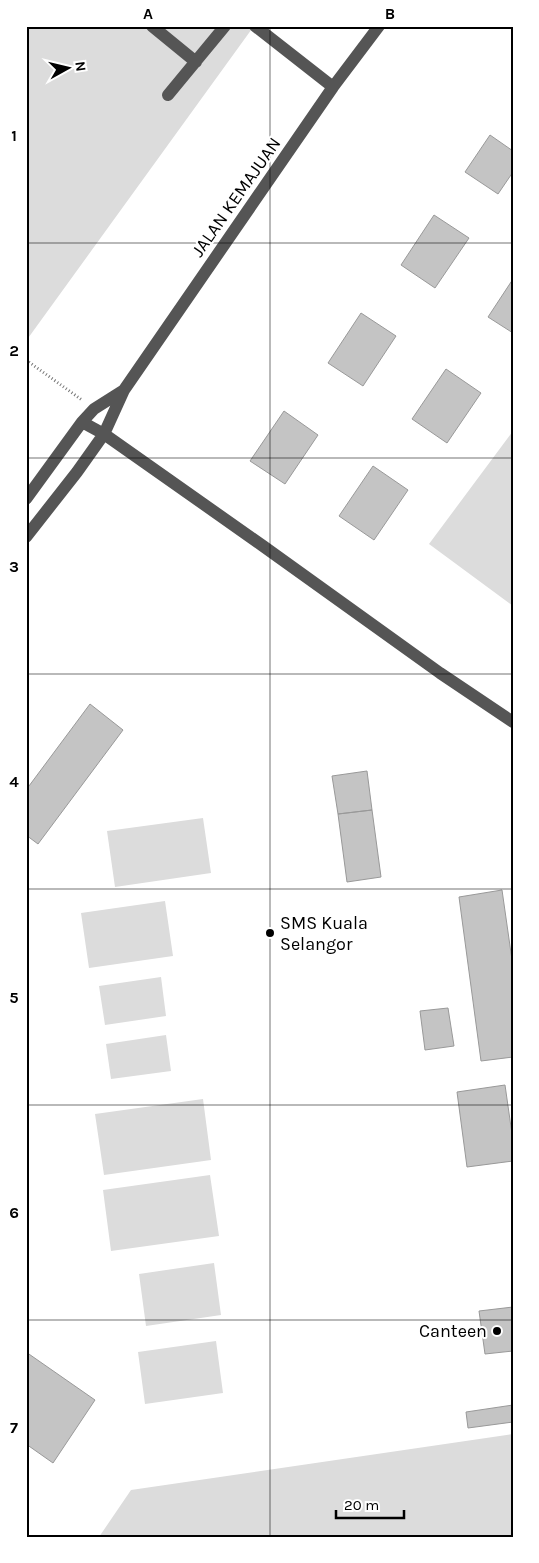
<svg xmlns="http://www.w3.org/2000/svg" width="539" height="1563" viewBox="0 0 539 1563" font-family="Karla,sans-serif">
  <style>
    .green { fill: #dcdcdc }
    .building { fill: #c4c4c4; stroke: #999 }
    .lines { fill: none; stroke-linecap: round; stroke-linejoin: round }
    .path { stroke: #777; stroke-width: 3; stroke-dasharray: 1 2.5; stroke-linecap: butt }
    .minor { stroke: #555; stroke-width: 12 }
    .grid { fill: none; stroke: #000; stroke-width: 1; stroke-opacity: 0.55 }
    .poi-dot { fill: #000; stroke: #fff; stroke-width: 2 }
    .labels { text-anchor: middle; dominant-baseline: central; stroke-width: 4; stroke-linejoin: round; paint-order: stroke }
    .street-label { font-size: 18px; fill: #000; stroke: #fff }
    .poi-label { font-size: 18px; fill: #000; stroke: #fff; text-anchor: start }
    .neatline { fill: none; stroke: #000; stroke-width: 2 }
    .grid-label { font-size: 16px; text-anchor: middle; font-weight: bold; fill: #000 }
  </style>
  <rect width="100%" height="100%" fill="#fff"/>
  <path class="green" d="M26 26H254L26 341Z
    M513 431V606L429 544Z
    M203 818 211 873 115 887 107 831Z
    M165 901 173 956 89 968 81 913Z
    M161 977 166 1016 105 1025 99 986Z
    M166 1035 171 1071 111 1079 106 1044Z
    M203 1099 211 1160 104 1175 95 1114Z
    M210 1175 219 1236 111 1251 103 1190Z
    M214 1263 221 1315 146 1326 139 1274Z
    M216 1341 223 1393 145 1404 138 1352Z
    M513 1434V1537H99L131 1490Z"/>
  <path class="building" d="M490 135 513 151V172L498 194 465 172Z
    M434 215 469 238 435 288 401 265Z
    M513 279V333L488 317Z
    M361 313 396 336 363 386 328 363Z
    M446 369 481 393 447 443 412 419Z
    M284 411 318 435 285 484 250 461Z
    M373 466 408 490 374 540 339 516Z
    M90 704 123 730 38 844 26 835V790Z
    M367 771 372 810 338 814 332 776Z
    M372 810 381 877 347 882 338 814Z
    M502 890 513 967V1057L481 1061 459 897Z
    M448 1008 454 1046 425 1050 420 1011Z
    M505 1085 513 1141V1161L467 1167 457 1092Z
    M513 1307V1351L485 1354 479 1311Z
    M26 1352 95 1400 53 1463 26 1444Z
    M513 1405V1422L468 1428 466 1412Z"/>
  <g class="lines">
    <path class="path" d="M26 360 82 400"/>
    <path class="minor" d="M152 26 196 62
      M255 26 333 87
      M168 95 225 26
      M82 422 104 434 263 546 440 673 513 722
      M26 499 82 422 94 409 124 390
      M26 537 77 472 104 434 124 390 333 87 379 26"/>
  </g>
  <path class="grid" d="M270 26V1537M26 243H513M26 458H513M26 674H513M26 889H513M26 1105H513M26 1320H513"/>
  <g class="poi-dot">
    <circle cx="270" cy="933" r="5"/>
    <circle cx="497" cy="1331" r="5"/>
  </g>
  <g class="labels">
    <g class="street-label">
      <text transform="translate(236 197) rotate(-55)">JALAN KEMAJUAN</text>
    </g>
    <g class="poi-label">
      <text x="280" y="923">SMS Kuala<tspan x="280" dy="21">Selangor</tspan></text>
      <text x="487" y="1331" text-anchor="end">Canteen</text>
    </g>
  </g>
  <rect width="539" height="1563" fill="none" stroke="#ffffff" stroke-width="55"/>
  <g transform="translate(68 68) rotate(82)" stroke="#ffffff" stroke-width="4" paint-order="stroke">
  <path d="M0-4L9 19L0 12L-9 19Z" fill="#000000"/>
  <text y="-8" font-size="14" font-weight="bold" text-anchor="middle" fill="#000000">N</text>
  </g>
  <path d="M336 1510v8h68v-8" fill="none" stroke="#000000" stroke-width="2.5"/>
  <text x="344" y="1510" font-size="15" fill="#000000" stroke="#ffffff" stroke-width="4" paint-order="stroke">20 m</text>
  <rect x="28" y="28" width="484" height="1508" class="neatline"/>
  <g class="grid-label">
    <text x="148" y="19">A</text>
    <text x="390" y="19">B</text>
    <text x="14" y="141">1</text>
    <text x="14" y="356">2</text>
    <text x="14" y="572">3</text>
    <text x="14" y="787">4</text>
    <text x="14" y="1003">5</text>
    <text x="14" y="1218">6</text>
    <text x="14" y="1433">7</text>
  </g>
</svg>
